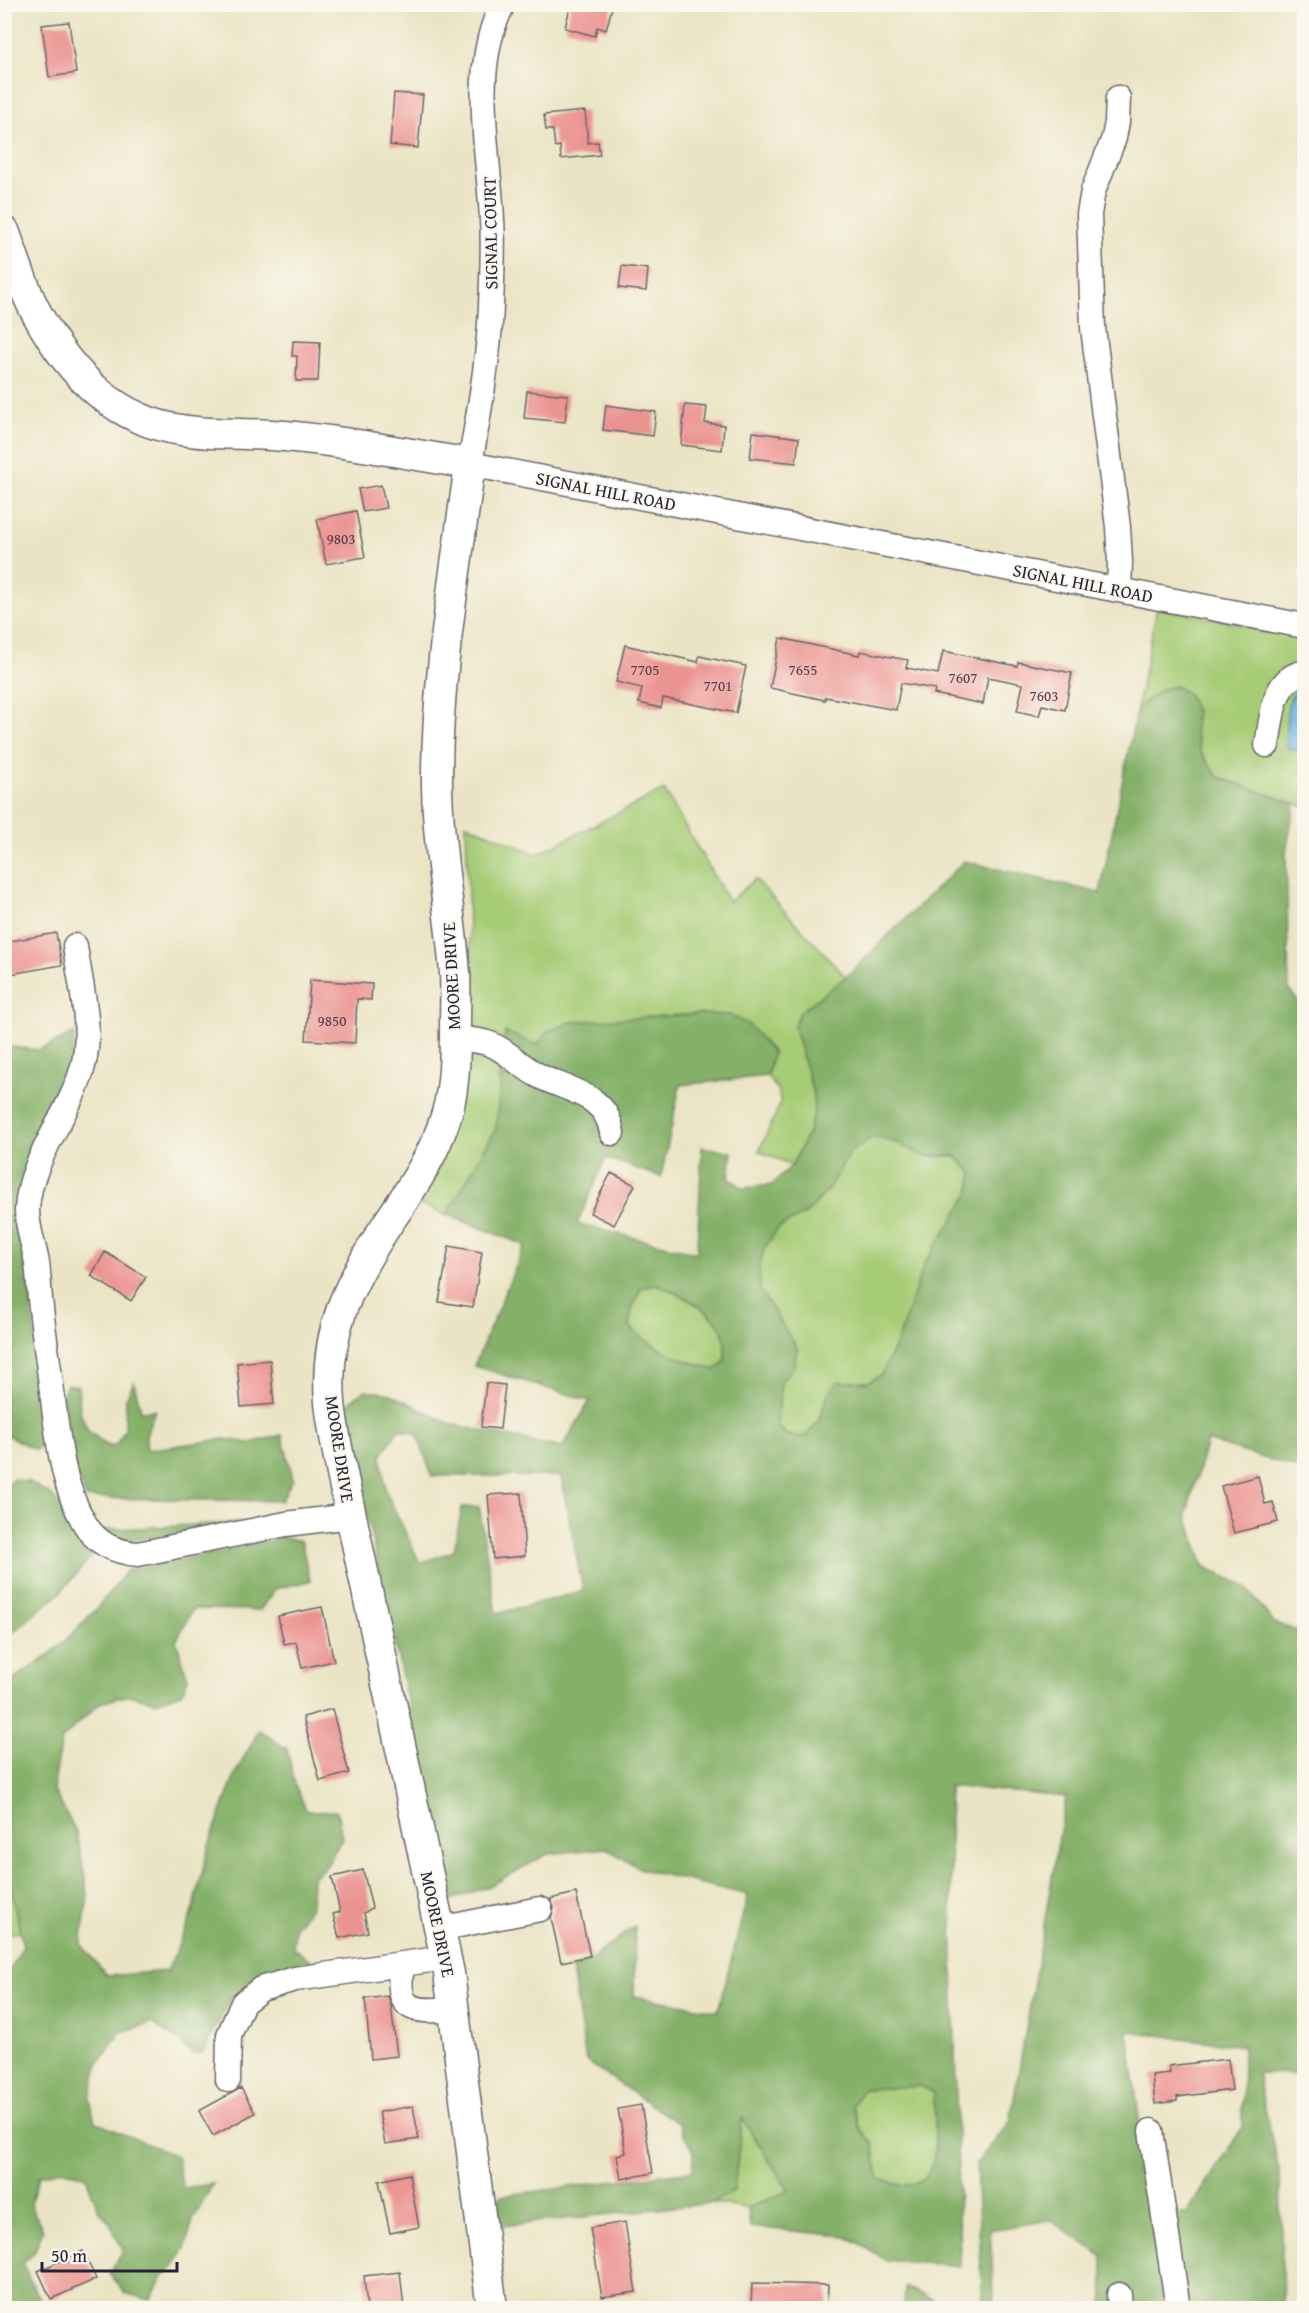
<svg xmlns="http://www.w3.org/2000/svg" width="1309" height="2313" viewBox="0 0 1309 2313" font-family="'Gentium Book Plus',serif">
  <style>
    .green { fill: #a6cc76; stroke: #647758; stroke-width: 1.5 }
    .forest { fill: #84b067; stroke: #536951; stroke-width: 1.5; fill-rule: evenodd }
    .water { fill: #68b2e0; stroke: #456a8e; stroke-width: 1.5 }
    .building { fill: #eb9391 }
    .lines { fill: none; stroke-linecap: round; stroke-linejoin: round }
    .minor-casing { stroke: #68666b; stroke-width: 27 }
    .major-casing { stroke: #68666b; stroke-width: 33 }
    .minor { stroke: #fff; stroke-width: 24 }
    .major { stroke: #fff; stroke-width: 30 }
    .labels { text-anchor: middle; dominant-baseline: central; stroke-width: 4.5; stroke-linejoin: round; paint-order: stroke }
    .number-label { font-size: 15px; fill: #543e50 }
    .street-label { font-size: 18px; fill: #22223b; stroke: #fbf7ec }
  </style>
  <rect width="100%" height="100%" fill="#fbf7ec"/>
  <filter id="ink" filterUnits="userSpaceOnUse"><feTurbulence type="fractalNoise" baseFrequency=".0167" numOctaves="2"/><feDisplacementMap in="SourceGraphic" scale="12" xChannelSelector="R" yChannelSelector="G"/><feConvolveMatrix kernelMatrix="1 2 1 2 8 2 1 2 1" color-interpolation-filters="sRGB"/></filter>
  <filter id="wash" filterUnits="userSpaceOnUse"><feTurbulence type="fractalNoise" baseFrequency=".008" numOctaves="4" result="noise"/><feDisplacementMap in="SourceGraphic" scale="24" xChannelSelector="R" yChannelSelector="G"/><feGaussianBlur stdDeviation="1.35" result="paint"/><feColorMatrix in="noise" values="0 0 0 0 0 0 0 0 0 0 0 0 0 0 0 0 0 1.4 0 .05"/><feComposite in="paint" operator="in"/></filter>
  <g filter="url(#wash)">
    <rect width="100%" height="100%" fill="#eae4c4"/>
    <path class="green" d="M1157 608 1304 637V807L1218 777 1200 752 1195 730 1196 712 1189 695 1176 686 1162 689 1137 708Z
      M664 790 729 902 755 879 846 977 800 1012 794 1027 813 1093 814 1114 808 1133 792 1165 759 1151 781 1102 777 1089 767 1076 773 1053 729 1015 699 1014 571 1022 547 1032 537 1046 505 1032 496 1129 447 1215 417 1203 469 1020 471 1005 466 824 537 854Z
      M872 1137 894 1142 924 1156H955L973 1174 969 1194 924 1265 898 1340 881 1375 868 1382 852 1381 828 1394 818 1422 805 1438 787 1435 777 1425 781 1382 794 1365 797 1348 760 1290 759 1267 764 1249 778 1228 807 1213 826 1192 850 1153Z
      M656 1284C677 1293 720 1312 724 1337 726 1345 725 1353 725 1361L716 1370C684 1361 653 1350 629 1326L632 1308 641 1288Z
      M4 1857 20 1932 5 1934Z
      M921 2086 934 2093C934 2137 949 2206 879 2179L873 2144 859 2127 853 2105 863 2089Z
      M742 2118 789 2191 748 2208 712 2203 734 2190Z"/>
    <path class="forest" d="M1176 686 1189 695 1196 712 1195 730 1200 752 1218 777 1295 804 1286 851 1289 990 1304 1008V1470L1207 1441 1186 1515 1204 1566 1246 1587 1274 1623 1304 1633V2074L1257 2073 1280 2175 1283 2308H1103V2257L1050 2220 990 2230 995 2308H983L976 2164 1010 2122 1066 1797 949 1786 960 2266 885 2260 847 2236 750 2227 748 2208 789 2191 742 2118 734 2190 712 2203 501 2226 492 2213 500 2196 693 2171 694 2154 679 2124 586 2061 572 1969 589 1960 635 1926 634 1996 718 2011 748 1895 641 1869 606 1848 547 1854 490 1886 451 1900 343 1407 365 1390 391 1394 450 1424 562 1448 590 1401 474 1366 525 1245 447 1215 496 1129 505 1032 537 1045 547 1032 571 1022 699 1014 729 1015 748 1024 773 1053 767 1076 680 1085 661 1177 606 1158 577 1224 697 1253 702 1147 732 1152 729 1178 743 1188 772 1185 792 1165 808 1133 814 1113 813 1093 794 1027 800 1012 846 977 964 861 1100 893 1137 708 1162 689ZM872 1137 894 1142 924 1156H956L973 1174 969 1194 924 1265 898 1340 881 1375 868 1382H837L828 1394 818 1422 805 1437 787 1435 777 1425 781 1382 794 1365 797 1348 760 1290 759 1267 764 1249 778 1228 807 1213 826 1192 850 1153ZM656 1284C677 1293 719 1311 724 1337 726 1345 725 1353 725 1361L716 1370C684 1361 653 1350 629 1326L632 1308 641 1288ZM399 1429 417 1434 432 1476H561L583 1591 496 1614 479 1507H462L454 1551 420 1563 386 1492 381 1456ZM1128 2031 1243 2046 1242 2128 1187 2214H1151ZM921 2086 934 2093C934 2136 949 2206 879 2179L873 2144 859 2127 853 2105 863 2089Z
      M75 1033 71 1070 25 1171 14 1204 15 1229 24 1260 29 1288 46 1428V1445L35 1450 5 1434 4 1040 11 1047 39 1050Z
      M134 1382 141 1411 155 1410 146 1435V1450L224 1439 250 1443 282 1435 293 1479 281 1501 86 1498 75 1468 62 1397 67 1384 78 1386 80 1411 88 1431 108 1446 116 1445 125 1429 126 1399Z
      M12 1479 30 1482 52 1496 67 1512 79 1537 95 1552 60 1593 5 1639 4 1489Z
      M248 1522 133 1540 115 1539 103 1530Z
      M281 1537 301 1541 310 1581 275 1589 260 1610 193 1609 176 1641 188 1678 182 1693 156 1702 129 1695 100 1703 62 1739 53 1789 77 1833 88 1895 81 1944 107 1976 167 1971 192 1915 209 1845 235 1774 259 1730 287 1749 295 1785 307 1811H337L342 1838 327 1865 312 1878 311 1907 295 1928 293 1948 317 1964 267 1974 232 1996 202 2054H192L178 2040 152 2023 121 2032 98 2064 90 2099 95 2122 176 2156 183 2188 213 2184 193 2220 185 2248 174 2267 164 2275 150 2300 125 2293 110 2274 123 2250 109 2222 98 2209 86 2177 63 2169 39 2176 30 2204 43 2230 34 2253 22 2264 44 2308H5V1980L23 1946 5 1857V1683C54 1659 95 1614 127 1570L221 1552Z
      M905 2287 951 2308H904Z"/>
    <path class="water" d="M1304 688V752L1289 749C1284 741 1286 704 1292 696 1296 692 1300 690 1304 688Z"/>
    <g id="blocks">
      <path class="building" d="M571 4H613L606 30 597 27 595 36 565 28Z
        M69 22 76 73 49 77 42 25Z
        M394 93 423 95 418 148 390 145Z
        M585 111 588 143 598 142 600 155 561 159 560 146 555 147 553 130H546L544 115Z
        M622 266 648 269 646 291 619 288Z
        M293 341 320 342 318 381H296L297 356H292Z
        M527 391 568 395 565 422 524 418Z
        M606 405 656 412 653 436 603 430Z
        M685 405 707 407 705 423 724 425 722 450 681 445Z
        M753 432 799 438 796 463 750 458Z
        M381 485 386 508 363 512 358 489Z
        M356 511 365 557 326 564 317 519Z
        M780 638 859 655 860 651 908 660 906 668 938 674 943 651 1017 666 1018 662 1072 673 1065 710 1042 705 1039 716 1017 711 1023 684 988 677 983 704 934 694 935 689 901 683 896 710 825 697V700L770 688Z
        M625 645 698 662 699 656 746 666 736 713 663 698 661 708 639 703 642 688 616 682Z
        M56 933 62 965 11 974 5 942Z
        M310 980 372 984 371 1000 357 999 355 1043 306 1040Z
        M611 1173 635 1185 614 1225 590 1213Z
        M449 1246 482 1252 473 1307 439 1302Z
        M105 1252 146 1277 131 1301 91 1276Z
        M270 1360 274 1404 241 1407 237 1363Z
        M486 1383 505 1385 500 1429 481 1427Z
        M1258 1476 1265 1504 1273 1502 1278 1522 1234 1533 1221 1486Z
        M521 1493 525 1556 493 1559 488 1495Z
        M322 1607 334 1661 302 1668 296 1642 284 1644 278 1616Z
        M332 1709 349 1773 320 1781 303 1717Z
        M363 1870 372 1908 364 1913 368 1932 339 1938 333 1914 340 1912 332 1877Z
        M576 1893 590 1956 561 1962 551 1918 554 1907 550 1899Z
        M388 1996 391 2005 397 2056 371 2059 365 1999Z
        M1228 2059 1232 2090 1177 2097V2101L1155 2104 1152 2075 1170 2073 1169 2066Z
        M241 2088 255 2113 213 2136 199 2111Z
        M641 2105 653 2173 621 2179 617 2155 626 2153 618 2109Z
        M413 2106 419 2139 385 2144 379 2112Z
        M409 2174 419 2227 390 2233 379 2181Z
        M625 2222 636 2292 602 2297 590 2228Z
        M83 2251 96 2279 51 2299 38 2271Z
        M400 2272 404 2308H367L364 2276Z
        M752 2283 828 2285 827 2308H751Z"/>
    </g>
  </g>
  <g filter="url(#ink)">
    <use href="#blocks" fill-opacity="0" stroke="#68666b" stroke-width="1.5"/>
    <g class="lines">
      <defs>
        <path id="minor" d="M503 4C469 67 489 152 492 220 494 248 492 278 491 306 489 359 479 412 470 464L1304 626
          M1118 98 1117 122 1114 138 1093 191 1089 214 1093 328 1118 527 1120 562 1119 590
          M1267 745C1272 720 1272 677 1304 673
          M75 946C80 983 92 1025 84 1062 73 1112 29 1157 27 1210 27 1228 34 1245 37 1263 39 1278 39 1293 41 1308 45 1344 51 1380 55 1416 60 1453 65 1491 85 1524 97 1545 116 1552 138 1554L286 1524 351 1516
          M455 1040C502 1037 505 1058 541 1077 570 1091 607 1095 612 1133
          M439 1929 540 1909
          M402 1965C395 2013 413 2012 454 2009
          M228 2080 229 2035 243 2003 261 1989 295 1979 445 1958
          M1151 2131 1178 2308
          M1119 2295 1120 2308"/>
        <path id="major" d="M4 231C14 257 22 286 36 312 67 370 113 420 181 430 211 435 242 433 272 435 339 440 404 453 470 464 456 571 436 678 437 786 438 849 450 910 455 973 456 990 455 1008 455 1025 455 1054 455 1085 447 1113 435 1154 412 1188 388 1223 350 1281 324 1330 330 1402 332 1424 337 1447 341 1469L449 1973 492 2308"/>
      </defs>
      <use href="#minor" class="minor-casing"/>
      <use href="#major" class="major-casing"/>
      <use href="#minor" class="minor"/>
      <use href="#major" class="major"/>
    </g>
  </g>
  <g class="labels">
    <g class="number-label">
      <text x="341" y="538">9803</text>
      <text x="645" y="669">7705</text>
      <text x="803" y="669">7655</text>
      <text x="963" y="677">7607</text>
      <text x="718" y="685">7701</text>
      <text x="1044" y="695">7603</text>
      <text x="332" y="1020">9850</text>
    </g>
    <g class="street-label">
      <text transform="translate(490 233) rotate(-91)">SIGNAL COURT</text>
      <text transform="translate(606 491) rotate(11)">SIGNAL HILL ROAD</text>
      <text transform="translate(1083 583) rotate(11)">SIGNAL HILL ROAD</text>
      <text transform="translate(451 976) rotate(-93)">MOORE DRIVE</text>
      <text transform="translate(340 1449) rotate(81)">MOORE DRIVE</text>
      <text transform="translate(438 1924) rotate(78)">MOORE DRIVE</text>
    </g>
  </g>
  <rect width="1309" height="2313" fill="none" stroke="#fbf7ec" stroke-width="24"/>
  <path d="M42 2262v9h135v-9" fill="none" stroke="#22223b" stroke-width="3"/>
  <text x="51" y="2262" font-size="18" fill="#22223b" stroke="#fbf7ec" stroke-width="4.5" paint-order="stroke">50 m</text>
</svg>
